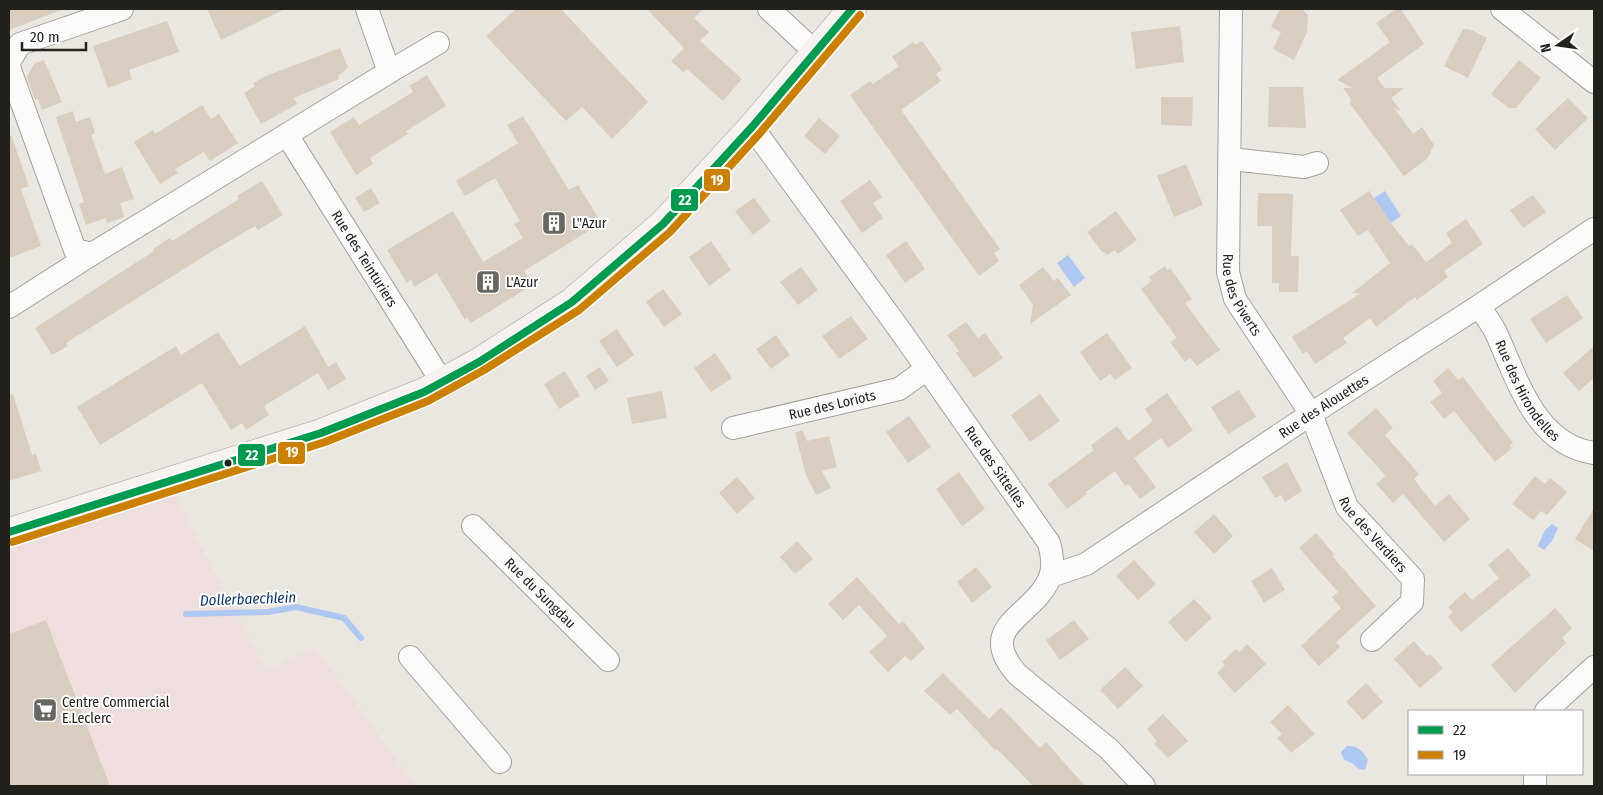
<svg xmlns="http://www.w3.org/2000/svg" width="1603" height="795" viewBox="0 0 1603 795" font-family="'Fira Sans Condensed',sans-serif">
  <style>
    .commercial { fill: #eededd }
    .water { fill: #afc8f1 }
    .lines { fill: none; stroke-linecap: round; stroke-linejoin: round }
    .stream { stroke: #afc8f1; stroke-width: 6 }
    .building { fill: #d8cdbe }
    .minor-casing { stroke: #a3a19c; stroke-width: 24 }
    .secondary-casing { stroke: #a3a19c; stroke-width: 29 }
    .minor { stroke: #fcfbfa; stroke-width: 22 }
    .secondary { stroke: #f7f1ef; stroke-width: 28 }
    .bus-1-casing { stroke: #fff; stroke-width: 11 }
    .bus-2-casing { stroke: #fff; stroke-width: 11 }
    .bus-1 { stroke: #009b4e; stroke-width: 8 }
    .bus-2 { stroke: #cc8000; stroke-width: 8 }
    .bus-dot { fill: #22211c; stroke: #fff; stroke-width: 2 }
    .labels { text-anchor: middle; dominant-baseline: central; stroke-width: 4; stroke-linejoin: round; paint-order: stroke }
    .poi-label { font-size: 14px; fill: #22211c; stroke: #fff; text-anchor: start }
    .street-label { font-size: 14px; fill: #22211c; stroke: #fff }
    .water-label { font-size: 15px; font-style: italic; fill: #0b3378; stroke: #fff }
    .line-badge { stroke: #fff; stroke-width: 2 }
    .badge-label { font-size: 14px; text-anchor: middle; font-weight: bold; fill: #fff }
  </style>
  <rect width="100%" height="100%" fill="#e9e7e0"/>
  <path class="commercial" d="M173 493 266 670 315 647 415 786H9V549Z"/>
  <path class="water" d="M1385 191 1401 216 1391 223 1374 198Z
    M1068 255 1085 278 1074 287 1057 263Z
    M1552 524 1558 528 1552 541 1544 550 1538 546 1545 530Z
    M1347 746C1358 745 1363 751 1368 760L1365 770 1359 769 1352 763 1344 760 1341 752Z"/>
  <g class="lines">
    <path class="stream" d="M186 614 268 612 296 607 344 618 361 638"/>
  </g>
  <path class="building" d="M9 9H60L61 10 9 30Z
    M207 9H285L221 40Z
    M516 9H561L648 102 612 139 582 107 566 121 486 36Z
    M647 9H703L694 18 709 32 700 41 742 79 723 101 687 69 683 72 671 61 684 48Z
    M1280 9H1302L1308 15 1307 32 1294 60 1273 49 1281 32 1271 27Z
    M1396 9H1401L1424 44 1377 78 1385 88H1404L1391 98 1401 111 1394 108 1413 134 1422 127 1434 145 1427 159 1404 176 1350 104 1351 99 1343 88H1353L1337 80 1390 42 1376 23Z
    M167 21 179 52 129 70 132 79 108 88 93 46Z
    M1180 26 1184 62 1136 69 1131 32Z
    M1463 29H1469L1487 38 1468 78 1444 66Z
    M922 41 942 69 936 74 941 81 901 110 1000 249 994 253 999 261 979 276 850 95 870 81 873 84 899 66 892 57 913 42 915 45Z
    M340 48 348 68 338 76 339 79 294 98 297 104 261 124 244 93 255 86 253 83 266 76Z
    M44 60 62 102 42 110 38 99 35 100 27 77 34 64Z
    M1519 60 1541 78 1516 108H1509L1491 94Z
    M427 75 446 106 406 131 408 134 370 158 373 164 356 175 330 132 354 117 359 125 413 92 409 86Z
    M1269 87H1303L1306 128 1268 127Z
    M1161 97H1193L1192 126 1161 125Z
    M1568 98 1588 118 1555 150 1535 129Z
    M202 105 211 119 219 114 238 143 210 161 204 152 175 169 178 173 160 184 134 142 153 130 155 134Z
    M73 111 76 122 90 117 95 133 91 135 105 174 122 167 134 199 120 203 124 217 107 223 106 218 86 225 79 204 84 202 56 117Z
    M523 116 569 190 578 185 598 217 591 221 595 227 524 271 528 277 524 279 529 287 471 323 467 318 465 320 437 273 414 287 411 280 407 283 387 250 453 211 483 262 523 238 514 224 520 221 495 178 465 196 456 181 518 143 507 125Z
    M819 118 840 136 825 154 804 136Z
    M11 135 29 186 21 189 41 246 9 258V136Z
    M1186 164 1203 205 1174 217 1157 176Z
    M870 180 882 197 873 203 883 218 862 233 840 201Z
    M262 181 283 215 258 230 255 226 206 255 66 343 68 346 52 355 35 328 154 251 153 249 170 238 172 241 239 199 237 196Z
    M371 188 380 203 364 212 355 198Z
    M1369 191 1391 223 1409 246 1412 244 1426 262 1452 243 1446 233 1466 219 1483 244 1444 271 1448 277 1417 300 1415 297 1376 327 1370 318 1343 338 1347 343 1315 364 1307 351 1303 354 1292 337 1361 293H1352L1390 263 1368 230 1358 236 1340 210Z
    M1258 193 1293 194 1291 256H1299L1298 292H1279V283H1272V226H1257Z
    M1533 195 1546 212 1523 228 1510 210Z
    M754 198 771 221 753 235 735 211Z
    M1116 211 1137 240 1118 254 1115 250 1107 255 1104 252 1103 253 1087 232Z
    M711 241 731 270 709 286 689 257Z
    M906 241 925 269 905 283 886 255Z
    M1165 266 1167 270 1170 268 1192 299 1185 303 1220 350 1197 366 1190 358 1185 362 1170 342 1177 338 1141 289 1152 281 1149 277Z
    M801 267 818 290 798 305 780 282Z
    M1043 267 1054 281 1058 278 1071 295 1030 324 1033 305 1019 285Z
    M663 289 682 314 664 327 646 302Z
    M1567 295 1583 318 1546 343 1530 319Z
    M851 316 868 339 839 359 822 336Z
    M966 322 978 338 985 333 1003 358 974 378 956 353 959 351 947 335Z
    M305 326 328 367 336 362 346 379 328 390 318 373 264 406 269 415 246 430 242 423 231 430 202 383 100 445 77 407 176 346 181 355 218 332 240 366Z
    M617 329 634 355 617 367 599 341Z
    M1107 333 1132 368 1115 380 1110 374 1100 381 1080 352Z
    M776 335 790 355 771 369 756 349Z
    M1594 346V378L1579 391 1563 373Z
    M715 353 732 378 711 392 694 368Z
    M600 367 609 381 595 390 586 376Z
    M1448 368 1458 380 1463 377 1513 443 1510 446 1512 448 1495 462 1454 411 1444 419 1430 402 1442 393 1433 381Z
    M565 371 580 396 559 409 544 384Z
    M1239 390 1256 417 1228 434 1211 407Z
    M662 391 667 418 632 424 627 398Z
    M1167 393 1193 430 1168 448 1161 438 1134 458 1156 487 1140 499 1128 484 1125 486 1115 471 1086 492 1087 494 1067 509 1048 484 1094 450 1091 445 1117 426 1128 441 1153 421 1145 409Z
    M13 394 32 455 36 454 41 471 9 481V395Z
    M1040 394 1060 421 1030 442 1011 415Z
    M1376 408 1393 428 1385 435 1419 474 1414 479 1435 506 1449 494 1470 519 1444 542 1403 494 1393 503 1376 484 1386 476 1347 433Z
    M909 416 931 447 908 463 886 432Z
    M802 430 807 441 829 436 837 467 822 471 831 488 816 495 806 475 795 433Z
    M1287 462 1302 491 1285 502 1281 495 1275 498 1262 477Z
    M959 472 985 509 962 526 936 489Z
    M1535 476 1545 484 1550 478 1567 492 1547 515 1541 511 1533 520 1512 504Z
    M737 477 755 498 737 514 719 493Z
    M1594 508V551L1575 539Z
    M1214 514 1233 536 1214 554 1194 532Z
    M1316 533 1334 554 1332 556 1376 606 1336 642 1340 647 1319 666 1301 646 1341 608 1332 597 1338 592 1299 548Z
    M797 541 813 559 795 574 780 557Z
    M1508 548 1531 575 1461 632 1448 617 1453 612 1448 607 1465 592 1472 600 1499 578 1488 565Z
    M1134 560 1156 584 1138 600 1116 576Z
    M976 567 992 587 972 603 957 582Z
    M1272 568 1285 590 1264 603 1251 581Z
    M857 577 899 624 903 621 925 648 911 661 905 656 888 672 869 652 887 636 859 605 843 620 828 604Z
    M1194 599 1212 618 1186 642 1168 622Z
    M1555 608 1572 628 1562 638 1566 643 1515 693 1491 665Z
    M46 620 110 786H9V634Z
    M1074 620 1089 639 1060 660 1046 640Z
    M1414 641 1427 656 1430 654 1443 668 1420 688 1394 659Z
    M1247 644 1266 664 1235 693 1217 673 1225 665 1222 662 1236 649 1239 652Z
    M1125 667 1143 686 1118 709 1100 690Z
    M943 673 989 719 1001 707 1040 748 1046 742 1085 786H1033L997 749 995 750 957 709 950 715 924 691Z
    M1366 683 1383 702 1363 720 1346 702Z
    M1288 705 1315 734 1291 753 1277 738 1282 734 1270 722Z
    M1163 714 1188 741 1168 758 1154 744 1157 741 1147 729Z"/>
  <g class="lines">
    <defs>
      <g id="minor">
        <path d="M769 9 815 52"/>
        <path id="s1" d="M1231 9 1228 272 1235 299 1311 414 1347 507 1413 579 1412 602 1372 640"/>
        <path d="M1502 9 1594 82"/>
        <path d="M9 62 20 44 122 9"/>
        <path d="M9 67 75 250 92 254"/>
        <path d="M389 72 438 43"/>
        <path id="s2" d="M752 127 902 333 1049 543C1052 554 1054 566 1050 577 1035 617 973 625 1018 675L1109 749 1144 786"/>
        <path id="s3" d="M287 135 442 382"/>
        <path d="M1231 159 1304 167 1317 163"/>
        <path id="s4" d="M1479 306C1485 316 1493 325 1497 335 1518 381 1536 445 1594 453"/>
        <path d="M9 307 92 254 389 72 367 9"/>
        <path id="s5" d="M733 428 899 389 927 369"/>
        <path id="s6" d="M473 526 608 660"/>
        <path id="s7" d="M1051 576 1086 564 1311 414 1479 306 1594 229"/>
        <path d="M410 657 500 762"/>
        <path d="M1546 711 1594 667"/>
        <path d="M1535 786V774"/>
      </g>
      <path id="secondary" d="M9 532 321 433 424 392 479 362 572 302 663 224 752 127 852 9"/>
    </defs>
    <use href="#minor" class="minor-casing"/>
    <use href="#secondary" class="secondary-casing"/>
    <use href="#minor" class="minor"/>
    <use href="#secondary" class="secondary"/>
    <defs>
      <path id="bus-1" d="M9 532 321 433 424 392 479 362 572 302 663 224 752 127 852 9"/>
      <path id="bus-2" d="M12 542 325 442 428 401 484 370 579 310 670 232 760 133 860 15"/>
    </defs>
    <use href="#bus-1" class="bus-1-casing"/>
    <use href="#bus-2" class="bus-2-casing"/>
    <use href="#bus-1" class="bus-1"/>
    <use href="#bus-2" class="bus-2"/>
  </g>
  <defs>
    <symbol id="building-square" viewBox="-11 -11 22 22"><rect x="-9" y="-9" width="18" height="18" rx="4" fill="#686661" stroke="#fff"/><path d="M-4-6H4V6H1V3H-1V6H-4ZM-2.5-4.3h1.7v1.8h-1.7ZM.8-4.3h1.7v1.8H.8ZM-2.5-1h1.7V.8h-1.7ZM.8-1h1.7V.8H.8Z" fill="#fff"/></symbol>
    <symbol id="supermarket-square" viewBox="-11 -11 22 22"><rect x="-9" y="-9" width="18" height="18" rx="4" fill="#686661" stroke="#fff"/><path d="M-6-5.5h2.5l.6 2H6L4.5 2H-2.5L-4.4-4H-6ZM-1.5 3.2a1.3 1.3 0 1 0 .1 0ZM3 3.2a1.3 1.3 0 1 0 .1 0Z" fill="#fff"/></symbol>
  </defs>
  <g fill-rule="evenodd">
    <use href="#building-square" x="540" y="209" width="28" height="28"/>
    <use href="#building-square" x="474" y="268" width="28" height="28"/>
    <use href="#supermarket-square" x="31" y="696" width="28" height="28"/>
  </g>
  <circle class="bus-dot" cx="228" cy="463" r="4.5"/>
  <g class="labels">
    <g class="poi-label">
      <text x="572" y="223">L"Azur</text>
      <text x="506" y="282">L'Azur</text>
      <text x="62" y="702">Centre Commercial<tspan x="62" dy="16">E.Leclerc</tspan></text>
    </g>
    <g class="street-label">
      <text stroke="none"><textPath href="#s3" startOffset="146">Rue des Teinturiers</textPath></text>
      <text stroke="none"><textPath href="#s1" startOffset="289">Rue des Piverts</textPath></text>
      <text stroke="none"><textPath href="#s4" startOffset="98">Rue des Hirondelles</textPath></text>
      <text stroke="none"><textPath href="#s5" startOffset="102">Rue des Loriots</textPath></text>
      <text stroke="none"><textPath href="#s7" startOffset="322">Rue des Alouettes</textPath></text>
      <text stroke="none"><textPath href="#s2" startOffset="418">Rue des Sittelles</textPath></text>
      <text stroke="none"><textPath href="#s1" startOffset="566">Rue des Verdiers</textPath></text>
      <text stroke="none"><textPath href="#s6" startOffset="95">Rue du Sungdau</textPath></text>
    </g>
    <g class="water-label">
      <text transform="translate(248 599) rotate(-2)">Dollerbaechlein</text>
    </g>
  </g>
  <g class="line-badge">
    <rect x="703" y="168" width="28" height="24" rx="5" fill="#cc8000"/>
    <rect x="670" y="188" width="29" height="24" rx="5" fill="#009b4e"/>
    <rect x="277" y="441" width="29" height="24" rx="5" fill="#cc8000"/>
    <rect x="237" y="443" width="29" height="24" rx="5" fill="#009b4e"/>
  </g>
  <g class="badge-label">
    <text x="717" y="185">19</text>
    <text x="685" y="205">22</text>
    <text x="292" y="457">19</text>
    <text x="252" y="460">22</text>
  </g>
  <rect width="1603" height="795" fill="none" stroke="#22211c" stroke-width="20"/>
  <rect x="1408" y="710" width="175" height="65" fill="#ffffff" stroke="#a7a6a4"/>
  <rect x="1418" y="726" width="25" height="8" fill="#009b4e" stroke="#a7a6a4"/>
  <text x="1453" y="735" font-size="15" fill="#22211c">22</text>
  <rect x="1418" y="751" width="25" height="8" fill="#cc8000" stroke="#a7a6a4"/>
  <text x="1453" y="760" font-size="15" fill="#22211c">19</text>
  <g transform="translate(1558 45) rotate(257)" stroke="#ffffff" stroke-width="4" paint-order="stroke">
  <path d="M0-4L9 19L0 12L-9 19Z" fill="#22211c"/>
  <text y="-8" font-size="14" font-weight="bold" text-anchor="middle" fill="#22211c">N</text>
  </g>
  <path d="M22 42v8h64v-8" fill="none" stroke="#22211c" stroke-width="2.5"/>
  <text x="30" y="42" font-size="15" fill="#22211c" stroke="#ffffff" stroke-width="4" paint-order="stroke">20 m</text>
</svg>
